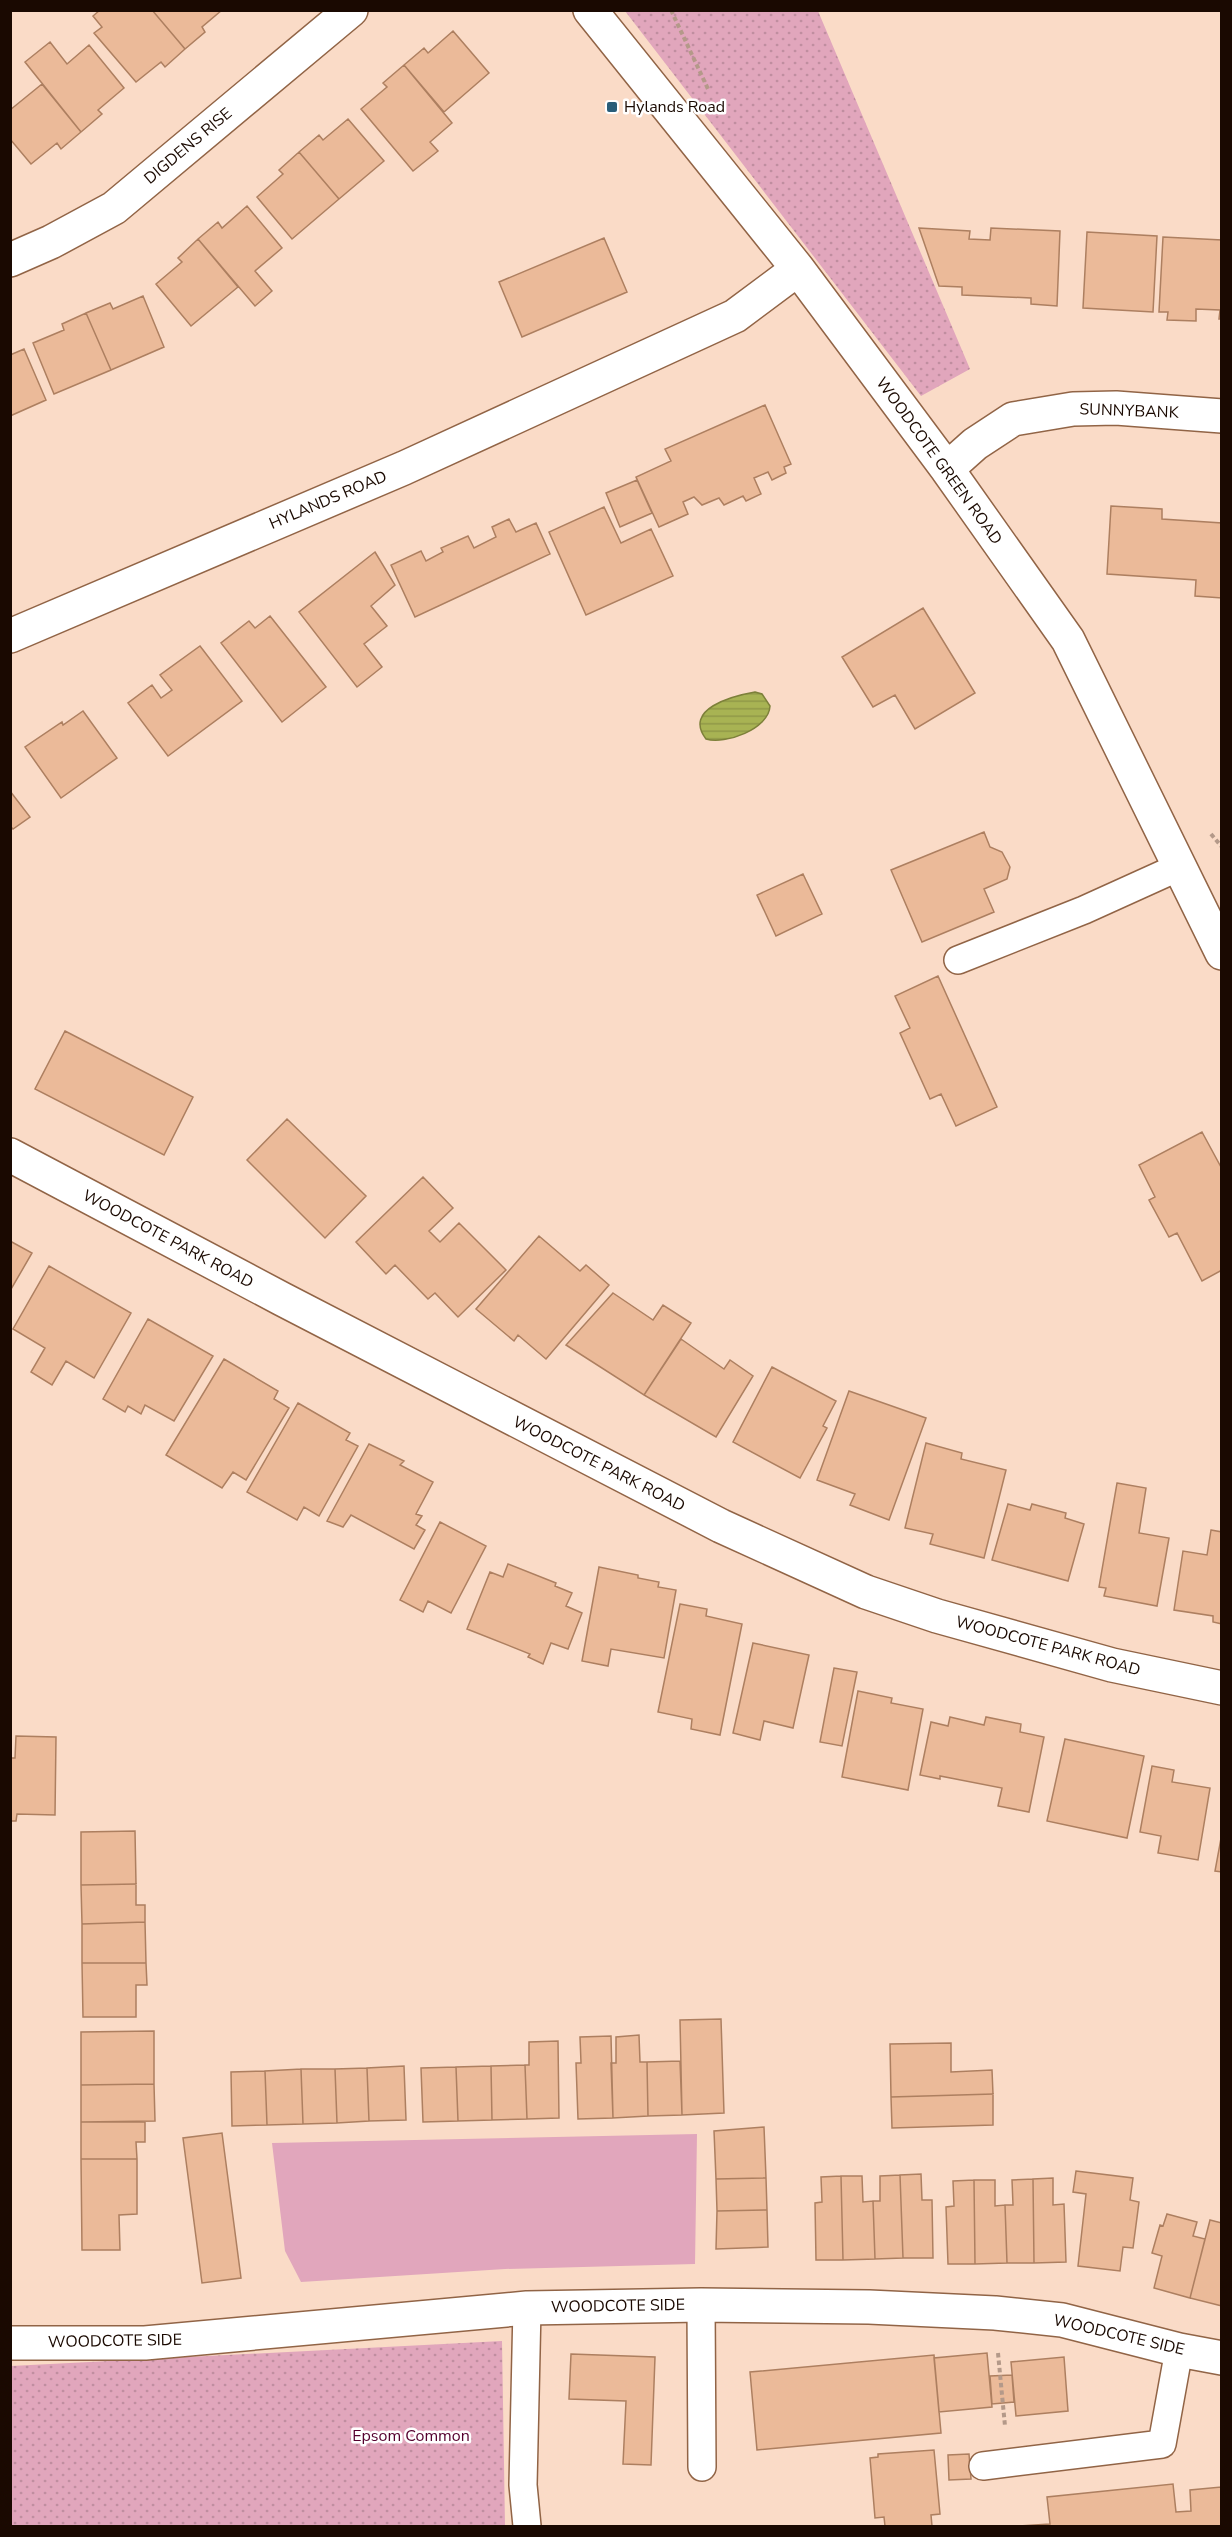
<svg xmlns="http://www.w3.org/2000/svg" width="1232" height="2537" viewBox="0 0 1232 2537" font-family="'Nunito Sans',sans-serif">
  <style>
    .grass { fill: #e1a6bc }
    .park { fill: url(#park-dots) }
    .water { fill: url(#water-rules); stroke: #7d803a; stroke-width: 1.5 }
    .building { fill: #ebba99; stroke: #ad7f60; stroke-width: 1.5 }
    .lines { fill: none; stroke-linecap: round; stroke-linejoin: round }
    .service-casing { stroke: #916446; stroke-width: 30 }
    .minor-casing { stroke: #916446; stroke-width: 36 }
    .path { stroke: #b49989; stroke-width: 4; stroke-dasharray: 4.5 3; stroke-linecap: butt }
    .service { stroke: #fff; stroke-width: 27 }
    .minor { stroke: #fff; stroke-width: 33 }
    .poi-dot { fill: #295d79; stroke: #fff; stroke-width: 2 }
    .labels { text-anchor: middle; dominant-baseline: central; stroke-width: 5; stroke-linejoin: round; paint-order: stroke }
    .poi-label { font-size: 16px; fill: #1a0901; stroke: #fff; text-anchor: start }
    .street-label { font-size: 16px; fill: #1a0901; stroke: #fff }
    .park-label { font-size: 16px; fill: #54002e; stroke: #fff }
  </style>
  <defs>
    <pattern id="park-dots" width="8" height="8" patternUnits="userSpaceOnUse" patternTransform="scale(1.5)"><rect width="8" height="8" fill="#e1a6bc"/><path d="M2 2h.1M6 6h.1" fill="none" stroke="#c08ea0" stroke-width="1.8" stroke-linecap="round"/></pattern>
    <pattern id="water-rules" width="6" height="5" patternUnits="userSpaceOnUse" patternTransform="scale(1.5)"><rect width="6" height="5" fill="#a8b353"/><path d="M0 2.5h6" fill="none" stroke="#909947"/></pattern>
  </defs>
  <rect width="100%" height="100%" fill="#fadbc7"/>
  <path class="grass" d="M697 2134 695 2264 505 2269 301 2282 285 2251 272 2143Z"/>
  <path class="park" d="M625 11H818L970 369 921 396Z
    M502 2341 505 2526H11V2366Z"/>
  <path class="water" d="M755 692 762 694 770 706C769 729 725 745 706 739 683 709 732 696 755 692Z"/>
  <path class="building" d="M100 10H152L185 49 165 67 161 62 136 82 94 33 102 27 93 16Z
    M152 10H222L202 27 205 32 185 49Z
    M453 31 489 73 444 112 404 65 424 48 428 53Z
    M50 42 67 64 89 45 124 88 98 110 102 114 81 132 25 62Z
    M404 65 452 123 430 142 438 151 413 171 361 109 387 87 383 83Z
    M42 84 81 132 61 149 57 143 31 164 10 139V110Z
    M348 119 384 161 339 199 299 152 319 135 323 140Z
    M299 152 339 199 292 239 257 197 283 174 279 170Z
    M247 206 282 248 255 271 272 291 255 306 198 239 218 222 222 228Z
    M919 228 970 231 969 239 990 240 991 228 1060 231 1057 306 1031 304V298L962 295V287L939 286Z
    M1087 232 1157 236 1153 312 1083 308Z
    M1163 237 1222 240V319H1219L1220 310 1196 309V321L1167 320 1168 312H1159Z
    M604 238 627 292 522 337 499 282Z
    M198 239 238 287 191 326 156 284 182 262 178 258Z
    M143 296 164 347 111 370 86 313 110 303 113 309Z
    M86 313 111 370 54 394 33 343 64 330 62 324Z
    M24 349 46 400 10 416V355Z
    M765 405 791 464 784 467 786 473 772 480 768 472 754 478 761 494 746 501 743 496 724 505 719 498 702 505 694 497 683 502 688 514 659 527 636 477 671 461 665 449Z
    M637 480 652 513 620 527 606 493Z
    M1111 506 1162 509V519L1222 523V598L1195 596 1196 580 1107 574Z
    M604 507 621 543 651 529 673 576 586 615 549 532Z
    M509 519 516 532 536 523 550 554 415 617 391 565 421 551 426 561 443 552 441 548 468 536 474 548 496 537 492 527Z
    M375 552 395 585 371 606 387 626 364 644 382 667 357 687 299 612Z
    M923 608 975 693 915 729 895 695 873 707 842 657Z
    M270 616 326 687 282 722 221 643 249 621 255 628Z
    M200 646 242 701 168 756 128 703 152 685 161 698 172 690 160 675Z
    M83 711 117 758 61 798 25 747 62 722 63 725Z
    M10 791 30 817 13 829 10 826Z
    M984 832 990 847 1002 852 1010 867 1007 879 984 889 994 912 922 942 891 870Z
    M803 874 822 914 776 936 757 895Z
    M938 976 997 1107 956 1126 941 1094 930 1099 900 1033 910 1028 895 996Z
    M65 1031 193 1097 164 1155 35 1089Z
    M287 1119 366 1196 325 1238 247 1160Z
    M1202 1132 1222 1169V1270L1202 1281 1177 1233 1169 1237 1149 1200 1155 1197 1139 1165Z
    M423 1177 453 1208 429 1231 440 1242 459 1223 506 1270 458 1317 435 1293 428 1299 395 1265 386 1274 356 1242Z
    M539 1236 580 1271 586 1265 609 1285 546 1359 518 1335 514 1341 476 1309Z
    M10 1241 32 1253 10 1291Z
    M49 1266 131 1313 94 1378 66 1361 52 1385 31 1372 45 1348 13 1329Z
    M613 1293 653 1320 663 1305 691 1323 644 1395 566 1345Z
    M148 1319 213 1356 174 1421 145 1405 141 1414 128 1406 125 1412 103 1399Z
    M681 1339 724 1369 730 1360 753 1376 716 1437 644 1395Z
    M224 1359 278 1391 274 1399 289 1408 246 1480 233 1472 222 1488 166 1455Z
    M772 1367 836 1401 823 1426 827 1428 800 1478 733 1442Z
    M849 1391 926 1418 889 1520 850 1505 855 1494 817 1480Z
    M298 1403 350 1433 346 1440 358 1446 319 1516 304 1507 297 1520 247 1492Z
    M926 1443 962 1453 961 1459 1006 1470 984 1558 930 1544 933 1534 905 1528Z
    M369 1444 404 1461 400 1465 433 1482 416 1514 422 1516 416 1525 425 1530 414 1549 351 1515 343 1527 327 1521Z
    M1117 1483 1146 1488 1139 1533 1169 1538 1157 1606 1104 1596 1106 1588 1099 1587Z
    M1008 1504 1030 1510 1032 1504 1066 1513 1065 1518 1084 1524 1068 1581 992 1560Z
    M440 1522 486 1546 451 1613 428 1601 423 1612 400 1600Z
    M1211 1530 1222 1532V1624L1213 1622V1616L1174 1610 1183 1551 1207 1555Z
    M508 1564 556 1583 555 1586 572 1593 566 1606 582 1613 568 1649 551 1643 543 1664 528 1657 530 1654 467 1629 490 1572 503 1577Z
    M599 1567 638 1575V1578L659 1582 658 1587 676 1590 664 1658 611 1649 608 1666 582 1661Z
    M680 1604 707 1609 706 1616 742 1624 720 1735 691 1729 692 1719 658 1712Z
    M753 1643 809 1655 793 1728 764 1721 760 1740 733 1733Z
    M834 1668 857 1672 842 1746 820 1742Z
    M858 1691 892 1698 891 1703 923 1709 908 1790 842 1777Z
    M950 1717 984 1725 986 1717 1021 1724 1020 1732 1044 1737 1029 1812 998 1806 1002 1788 940 1776V1779L920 1775 931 1722 948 1726Z
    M16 1736 56 1737 55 1815 17 1814 16 1821H10V1758H15Z
    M1065 1739 1144 1756 1127 1838 1047 1821Z
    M1152 1766 1174 1770 1172 1782 1210 1788 1198 1860 1158 1853 1161 1836 1140 1832Z
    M135 1831 136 1884 81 1885V1832Z
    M1222 1833V1872L1215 1871Z
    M136 1884V1905H145V1922L82 1924 81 1885Z
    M145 1922 146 1963H82V1924Z
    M82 1963H146L147 1985H136V2017H83Z
    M721 2019 724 2113 682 2115 680 2020Z
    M154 2031V2084L81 2085V2032Z
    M639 2035 640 2062H647L648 2116 613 2118 611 2063H616V2037Z
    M611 2036 613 2118 578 2119 576 2063H581L580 2037Z
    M558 2041 559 2118 527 2119 525 2065H529V2042Z
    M951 2043V2072L992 2070 993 2094 891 2097 890 2044Z
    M680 2061 682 2115 648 2116 647 2062Z
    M525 2065 527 2119 492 2120 491 2066Z
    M404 2066 406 2120 369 2121 367 2068Z
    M491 2066 492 2120 458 2121 456 2067Z
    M456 2067 458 2121 423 2122 421 2068Z
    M367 2068 369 2121 337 2123 335 2069Z
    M301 2069 303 2124 267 2125 265 2071Z
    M301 2069H335L337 2123 303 2124Z
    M265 2071 267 2125 232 2126 231 2072Z
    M154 2084 155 2121 81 2122V2085Z
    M993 2094V2125L892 2128 891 2097Z
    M81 2122H145V2142H136L137 2159H81Z
    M764 2127 766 2178 716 2179 714 2131Z
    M222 2133 241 2278 202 2283 183 2138Z
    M81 2159H137V2214L119 2215 120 2250H82Z
    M1076 2171 1133 2178 1130 2200 1139 2202 1133 2248 1123 2247 1120 2271 1078 2266 1086 2194 1073 2192Z
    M921 2174 922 2200H932L933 2258H903L900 2175Z
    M900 2175 903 2258 875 2259 873 2201H880V2176Z
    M841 2176H862L863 2202 873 2201 875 2259 843 2260Z
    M841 2176 843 2260H816L815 2203 822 2202 821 2177Z
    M766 2178 767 2210 717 2211 716 2179Z
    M1053 2178V2205L1064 2204 1066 2262 1034 2263 1033 2179Z
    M1033 2179 1034 2263H1007L1005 2205H1013L1012 2180Z
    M974 2180 975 2264H948L946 2207 954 2206 953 2181Z
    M974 2180H995V2206L1005 2205 1007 2263 975 2264Z
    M767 2210 768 2247 716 2249 717 2211Z
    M1167 2214 1197 2222 1193 2236 1205 2239 1190 2298 1154 2288 1162 2256 1152 2253 1160 2225 1163 2226Z
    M1210 2220 1222 2223V2306L1190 2298Z
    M987 2353 992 2407 939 2412 934 2358Z
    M571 2354 655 2357 651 2465 623 2464 626 2401 569 2399Z
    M934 2355 941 2433 757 2450 750 2372Z
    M1064 2357 1068 2411 1016 2416 1011 2362Z
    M1012 2375 1014 2402 992 2404 990 2376Z
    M934 2450 940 2514 931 2515 932 2526H885L884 2517 875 2518 870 2458 878 2457V2454Z
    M969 2454 971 2479 949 2480 948 2455Z
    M1173 2484 1176 2512 1191 2511 1190 2490 1221 2487 1222 2526H1019L1050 2524 1047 2497Z"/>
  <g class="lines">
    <defs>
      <path id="service" d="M958 960 1084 910 1179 867
        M701 2305 702 2467
        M527 2308 523 2485 527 2526
        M983 2466 1162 2444 1179 2350"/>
      <path id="minor" d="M590 10 798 269 947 469 1068 640 1222 953
        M10 260 51 242 114 208 351 10
        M947 469 975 444 1013 419 1073 409 1116 408 1222 416
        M10 636 404 468 735 316 798 269
        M10 1155 282 1299 721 1526 866 1592 937 1616 1112 1665 1222 1688
        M10 2343H145L527 2308 701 2305 869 2307 995 2313 1062 2320 1179 2350 1222 2358"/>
    </defs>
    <use href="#service" class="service-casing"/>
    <use href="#minor" class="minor-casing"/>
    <path class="path" d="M671 10 708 89
      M1211 834 1222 847
      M998 2353 1005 2426"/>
    <use href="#service" class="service"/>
    <use href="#minor" class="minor"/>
  </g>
  <rect class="poi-dot" x="606" y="101" width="12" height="12" rx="3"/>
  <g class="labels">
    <g class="poi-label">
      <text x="624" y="107">Hylands Road</text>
    </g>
    <g class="street-label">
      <text transform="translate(188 146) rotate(-40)">DIGDENS RISE</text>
      <text transform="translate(1129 411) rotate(2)">SUNNYBANK</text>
      <text transform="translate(939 461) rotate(54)">WOODCOTE GREEN ROAD</text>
      <text transform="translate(328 500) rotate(-23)">HYLANDS ROAD</text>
      <text transform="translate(168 1239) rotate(28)">WOODCOTE PARK ROAD</text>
      <text transform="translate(599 1464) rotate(27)">WOODCOTE PARK ROAD</text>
      <text transform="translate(1048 1646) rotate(15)">WOODCOTE PARK ROAD</text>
      <text transform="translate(618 2306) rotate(-1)">WOODCOTE SIDE</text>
      <text transform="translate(1119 2335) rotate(13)">WOODCOTE SIDE</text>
      <text transform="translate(115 2341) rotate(-1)">WOODCOTE SIDE</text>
    </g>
    <g class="park-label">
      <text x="411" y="2436">Epsom Common</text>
    </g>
  </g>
  <rect width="1232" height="2537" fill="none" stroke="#1a0901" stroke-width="24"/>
</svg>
